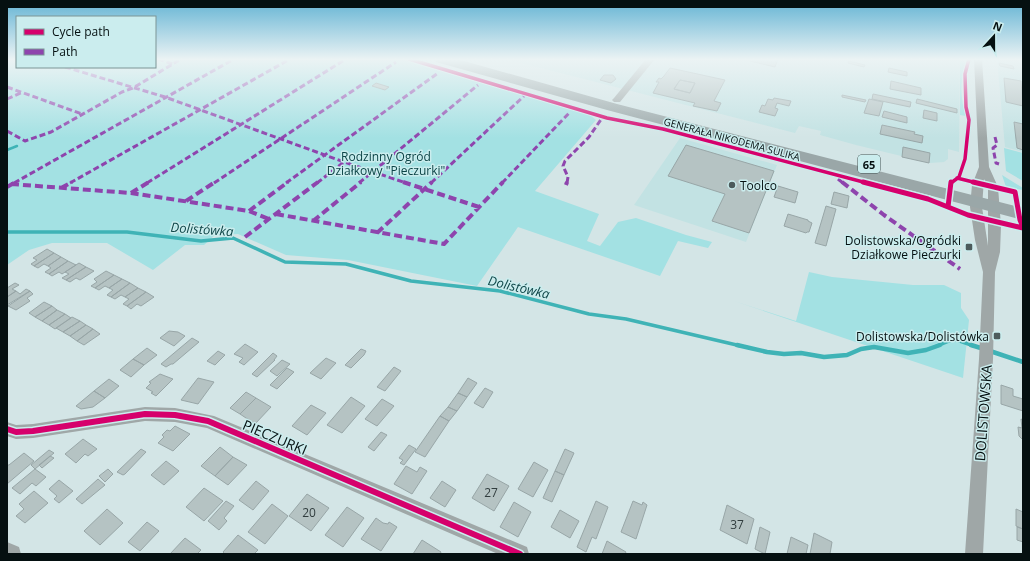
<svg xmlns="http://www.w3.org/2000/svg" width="1030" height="561" viewBox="0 0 1030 561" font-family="'Open Sans',sans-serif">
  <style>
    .built { fill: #c2e2e3 }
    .green { fill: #a3e1e3 }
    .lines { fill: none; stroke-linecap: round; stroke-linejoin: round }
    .stream-far2 { stroke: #3fb3b6; stroke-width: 2.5 }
    .stream-far1 { stroke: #3fb3b6; stroke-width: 3.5 }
    .stream { stroke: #3fb3b6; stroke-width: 4.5 }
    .building { fill: #b5c3c3; stroke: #98a6a7; fill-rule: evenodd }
    .minor { fill: #9fa7a7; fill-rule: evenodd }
    .trunk { fill: #9aa7a8; fill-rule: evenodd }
    .quiet-far1 { stroke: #8e44ad; stroke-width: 3; stroke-dasharray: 6 3; stroke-linecap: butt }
    .quiet { stroke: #8e44ad; stroke-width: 4; stroke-dasharray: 8 4; stroke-linecap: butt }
    .cycleway-far2-casing { stroke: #cbedee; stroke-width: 5.5 }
    .cycleway-far1-casing { stroke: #cbedee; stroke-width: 8 }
    .cycleway-casing { stroke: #cbedee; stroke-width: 9 }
    .cycleway-far2 { stroke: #d6006c; stroke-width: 3.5 }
    .cycleway-far1 { stroke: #d6006c; stroke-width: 5 }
    .cycleway { stroke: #d6006c; stroke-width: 6 }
    .poi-dot { fill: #4d5b5c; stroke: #cbedee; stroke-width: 1.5 }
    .labels { text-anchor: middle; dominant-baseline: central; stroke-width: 3; stroke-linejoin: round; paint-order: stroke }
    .far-street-label { font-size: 10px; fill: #051011; stroke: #cbedee }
    .shield { fill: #cbedee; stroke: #405253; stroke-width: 1 }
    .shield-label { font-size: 11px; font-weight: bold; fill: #051011 }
    .park-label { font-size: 12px; fill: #0d4547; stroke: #cbedee }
    .poi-label { font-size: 12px; fill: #051011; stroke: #cbedee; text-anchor: end }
    .near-number-label { font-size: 12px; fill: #313d3e }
    .water-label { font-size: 13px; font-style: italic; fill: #0f4648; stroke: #cbedee }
    .near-street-label { font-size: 14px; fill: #051011; stroke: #cbedee }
  </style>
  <rect width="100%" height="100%" fill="#d3e5e6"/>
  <path class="built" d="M506 59H960L959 152 948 149V159L944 162 930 163 856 145 820 135 821 131 799 126 795 133Z
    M997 59H1023V152L1005 147Z
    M680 138 777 165 746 242 634 205Z"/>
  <path class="green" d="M7 59H17V67H155V59H400L590 115 596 120 535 191 599 214 587 241 600 246 618 222 636 218 686 235 712 242 708 248 678 241 660 276 518 227 477 286 348 260 286 255 238 234 215 235 204 245H185L153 270 107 243H52L29 250 7 265Z
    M960 60 966 62C960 78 960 100 966 116L960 115Z
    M1004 148 1023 153V181L1006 171Z
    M1002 175 1023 188V190L1006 187Z
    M809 272 832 277 913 285H944L961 293V308L969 320 963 378 734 301 796 321Z"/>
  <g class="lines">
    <path class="stream-far2" d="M7 150 17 146"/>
    <path class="stream-far1" d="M7 232H127L201 241 233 238 285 262 346 264 411 281 500 291 589 314 626 319 741 346
      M937 346 954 339 974 346"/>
    <path class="stream" d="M737 345 767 352 784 354 801 353 824 357 847 355 861 349 874 347 908 353 926 350 940 345
      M971 345 984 349
      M990 351 1023 362"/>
  </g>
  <path class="building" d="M751 59H778L775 67 750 61Z
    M849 61 865 65 864 67 848 63Z
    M999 63 1013 66 1014 69 1000 66Z
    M670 68 725 80 714 101 721 103 717 111 693 106 695 103 653 93 659 82H656L659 78 661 79 664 76ZM680 80 695 83 690 93 674 89Z
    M889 68 907 72V76L888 72Z
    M604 75H613L616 79 611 83 600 80Z
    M1004 78 1021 81 1023 106 1006 102Z
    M680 80 695 83 690 93 674 89Z
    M891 81 921 88V95L890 89Z
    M376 83 389 87 385 90 372 86Z
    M873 94 911 102 910 107 872 99Z
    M842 95 866 100 865 102 842 97Z
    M774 98 791 101 789 106 777 103 775 108 778 109 775 116 759 112 762 105 765 106 768 99 773 100Z
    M869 99 883 102 879 116 864 113Z
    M917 99 957 109V113L916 103Z
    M924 110 937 113V121L923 118Z
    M884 111 907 117V123L882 117Z
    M1014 122 1023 124V150L1017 148Z
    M882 125 915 132 914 134 923 136 922 143 880 134Z
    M686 145 774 171 749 233 712 221 725 194 668 176Z
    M903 147 930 153 929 163 902 157Z
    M778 186 798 192 795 203 774 197Z
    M834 192 849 196 847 208 831 204Z
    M826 206 836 209 826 246 815 243Z
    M788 214 808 220V221L812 223 809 232H807L806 233 784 226Z
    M47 249 54 253 34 266 31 264 37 260 33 258Z
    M54 253 61 257 48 266 44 264 38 268 34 266Z
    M61 257 68 261 49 274 45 272 51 268 48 266Z
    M68 261 76 265 62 274 59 272 52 276 49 274Z
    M79 263 86 267 66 280 62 278 69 274 65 272Z
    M86 267 94 271 80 280 76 278 70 282 66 280Z
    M106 271 114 275 95 288 91 286 97 282 94 279Z
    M114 275 122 279 109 288 105 286 99 290 95 288Z
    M122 279 130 283 111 297 107 295 113 290 109 288Z
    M15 283 19 285 12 289 16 291 7 297V288Z
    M130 283 138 288 125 297 121 295 115 299 111 297Z
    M138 288 146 292 127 306 123 304 129 299 125 297Z
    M26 289 30 291 7 305V297L16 291 20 294Z
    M30 291 33 294 27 298 30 301 16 310 8 306Z
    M146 292 154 297 141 306 137 304 131 309 127 306Z
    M44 302 52 306 35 317 29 313Z
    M52 306 57 310 42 321 35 317Z
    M57 310 65 314 49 325 42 321Z
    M65 314 71 318 55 329 49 325Z
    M72 317 80 321 63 332 56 328Z
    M80 321 86 325 70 336 63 332Z
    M86 325 93 329 77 341 70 336Z
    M93 329 100 334 84 345 77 341Z
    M169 331 178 332 185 336 174 346 160 338Z
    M192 338 199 342 173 364H171L166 367 161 364Z
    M245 344 258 352 244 365 239 362 243 358 234 354Z
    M147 348 157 355 144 365 133 359Z
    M361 349 366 351 364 355 351 368 345 365Z
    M218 351 225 355 215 365 207 361Z
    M273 353 277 356 274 360H275L257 377 252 374Z
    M326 358 336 363 321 379 310 373Z
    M133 359 144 365 131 377 120 370Z
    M282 360 290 364 277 376 270 371Z
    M394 367 401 371 385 391 377 387Z
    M287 368 294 372 277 389 270 385Z
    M160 374 173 379 156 396 151 393 153 392 146 388 151 383 149 382Z
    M198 378 214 382 198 404 181 400Z
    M468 378 477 383 467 397 458 393Z
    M109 379 119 386 105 398 94 391Z
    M1001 385 1013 389V396L1023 399V411L1001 404Z
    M485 388 493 392 483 408 474 403Z
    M94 391 105 398 93 407 81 409 76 406Z
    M246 392 256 398 240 414 230 408Z
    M458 393 467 397 457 411 448 407Z
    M351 397 365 406 342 433 327 425Z
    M256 398 271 407 255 424 240 414Z
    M382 399 394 406 377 426 365 419Z
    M311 405 326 413 307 435 292 426Z
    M448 407 457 411 449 421 440 416Z
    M440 416 449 421 425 457 415 452Z
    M1021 419 1023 420V440L1019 436 1018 427 1022 428Z
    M175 426 190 434 173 451 158 443 164 437 162 435 167 430 170 431Z
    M381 432 387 435 374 451 368 447Z
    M83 439 97 449 88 456 85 454 76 463 65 454Z
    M409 445 416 449 404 465 400 463 403 460 399 458Z
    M220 447 233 457 215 476 201 466Z
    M141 449 146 452 125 474 123 475 117 472Z
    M565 449 574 453 564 475 555 471Z
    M49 450 54 453 35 469 31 465Z
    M24 453 34 461 7 484V465H9Z
    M50 456 54 458 42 468 39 465Z
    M233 457 247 465 228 485 215 476Z
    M166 461 179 471 164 485 151 475Z
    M534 462 548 470 533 497 518 489Z
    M406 466 417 472 420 467 427 471 412 494 394 484Z
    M35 469 46 477 36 486 32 483 20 494 12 488Z
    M108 469 113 474 105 482 99 476Z
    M555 471 564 475 552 502 543 498Z
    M487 474 509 486 494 511 472 498Z
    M98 479 105 485 82 504 76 499Z
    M59 480 73 491 59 503 54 499 57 496 49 489Z
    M256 481 269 491 253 510 239 500Z
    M442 481 456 490 445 507 430 498Z
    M204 488 223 501 204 521 186 507Z
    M34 491 48 503 25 523 16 516 24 509 19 504Z
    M307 494 329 508 311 531 289 516Z
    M226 501 234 506 224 518 227 521 219 530 208 521Z
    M596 501 608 507 596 539 592 537 586 552 577 547Z
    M633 501 642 505 643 502 647 505 636 539 621 532Z
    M514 502 531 512 518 537 500 527Z
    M272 504 288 516 265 544 248 532Z
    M727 505 754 519 747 544 720 530Z
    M347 507 364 518 343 547 325 535Z
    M107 509 123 523 100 545 84 531Z
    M1016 509 1023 512V529L1016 526Z
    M560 510 579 521 570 538 551 527Z
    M376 518 383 523 388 524 389 522 397 527 381 551 361 539Z
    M147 522 159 531 140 551 128 542Z
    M760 527 770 532 765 554 755 549Z
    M1017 527 1023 529V542L1017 540Z
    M814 533 832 542 830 554H810Z
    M238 535 258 550 254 554H225L223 552Z
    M791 537 808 545 806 554H787Z
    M185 538 201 550 197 554H170Z
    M422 540 441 552 440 554H413Z
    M607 541 626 552 625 554H602Z"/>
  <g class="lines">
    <path class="minor" d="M646 59H655L620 102H614L612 100 614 98Z
      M974 59H982L989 167 998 187 1001 226 1000 252 995 272 993 359 983 554H965L979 359 983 272 975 240 970 207 972 185 979 167ZM984 179 988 187V246L982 207Z
      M145 407 175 408 214 416 527 547 529 554H498L207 428 175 422 145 421 33 438 16 439 7 436V422L16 425 33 424Z
      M7 542 19 547 21 554H7Z"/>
    <path class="trunk" d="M435 59H457L617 104 1023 208V220L607 110 436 62Z"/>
    <path class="quiet-far1" d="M158 59 173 64
      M65 67 165 97 344 162 406 183
      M7 87 82 114
      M7 99 23 92
      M7 131 25 141 51 132 122 92 133 88 181 59
      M995 137 997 145 993 148 996 163 999 164
      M838 179 843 183
      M14 183 234 59
      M70 183 290 59
      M147 183 346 59
      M214 183 396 62
      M286 183 438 73
      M317 183 344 162
      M359 183 478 85
      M431 183 524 96
      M502 183 570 112
      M567 183 568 177 563 166 565 161 589 137 602 118"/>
    <path class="quiet" d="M403 182 479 207
      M842 182 884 215 960 269
      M11 184 131 193 249 211 269 219
      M566 185 567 182
      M7 187 16 182
      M61 188 72 182
      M131 193 149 182
      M186 201 215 182
      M249 211 288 182
      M276 214 444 244 503 182
      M313 221 361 182
      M377 233 432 182
      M245 237 318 182"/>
    <defs>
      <path id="cycleway-far2" d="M409 59 607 118 663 129 867 183
        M957 178 977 183
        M951 183 959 177 965 159 969 120 966 107 965 74 969 59"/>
      <path id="cycleway-far1" d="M863 182 928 199 968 215 1023 228
        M973 182 1015 192 1020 220 1023 227
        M948 207 951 182"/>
      <path id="cycleway" d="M7 429 16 432 33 431 145 414 175 415 208 421 520 554"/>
    </defs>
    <use href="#cycleway-far2" class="cycleway-far2-casing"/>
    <use href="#cycleway-far1" class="cycleway-far1-casing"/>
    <use href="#cycleway" class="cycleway-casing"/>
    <use href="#cycleway-far2" class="cycleway-far2"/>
    <use href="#cycleway-far1" class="cycleway-far1"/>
    <use href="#cycleway" class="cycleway"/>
  </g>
  <linearGradient id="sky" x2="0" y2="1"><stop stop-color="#64b4d4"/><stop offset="0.43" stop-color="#ebf3f4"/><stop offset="1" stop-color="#ebf3f4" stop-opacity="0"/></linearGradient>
  <rect width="1030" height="138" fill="url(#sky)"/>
  <g class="poi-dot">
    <circle cx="732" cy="185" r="4"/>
    <rect x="965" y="243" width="8" height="8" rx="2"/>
    <rect x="993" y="332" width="8" height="8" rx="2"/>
  </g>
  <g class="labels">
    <g class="far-street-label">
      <text transform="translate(732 139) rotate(15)">GENERAŁA NIKODEMA SULIKA</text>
    </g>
    <rect class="shield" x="858" y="155" width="22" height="18" rx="3"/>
    <g class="shield-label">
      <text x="869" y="164">65</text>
    </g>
    <g class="park-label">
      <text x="386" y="156">Rodzinny Ogród<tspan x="386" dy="14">Działkowy "Pieczurki"</tspan></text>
    </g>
    <g class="poi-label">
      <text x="740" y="185" text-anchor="start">Toolco</text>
      <text x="961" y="240">Dolistowska/Ogródki<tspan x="961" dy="14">Działkowe Pieczurki</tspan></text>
      <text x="989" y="336">Dolistowska/Dolistówka</text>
    </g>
    <g class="near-number-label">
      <text x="491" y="492">27</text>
      <text x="309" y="512">20</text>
      <text x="737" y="524">37</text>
    </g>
    <g class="water-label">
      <text transform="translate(202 229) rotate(4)">Dolistówka</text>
      <text transform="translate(519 287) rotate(13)">Dolistówka</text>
    </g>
    <g class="near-street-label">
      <text transform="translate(983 413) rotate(-86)">DOLISTOWSKA</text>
      <text transform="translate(275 437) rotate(23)">PIECZURKI</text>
    </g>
  </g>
  <rect width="1030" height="561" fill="none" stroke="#051011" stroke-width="16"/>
  <rect x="16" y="16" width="140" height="52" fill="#cbedee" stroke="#7c9596"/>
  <rect x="24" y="29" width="20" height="6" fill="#d6006c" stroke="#7c9596"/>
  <text x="52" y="36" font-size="12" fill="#051011">Cycle path</text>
  <rect x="24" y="49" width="20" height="6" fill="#8e44ad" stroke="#7c9596"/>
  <text x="52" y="56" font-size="12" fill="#051011">Path</text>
  <g transform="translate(994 36) rotate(21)" stroke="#cbedee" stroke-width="3" paint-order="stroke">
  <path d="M0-3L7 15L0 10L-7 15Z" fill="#051011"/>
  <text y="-6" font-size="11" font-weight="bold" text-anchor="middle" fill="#051011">N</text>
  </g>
</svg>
